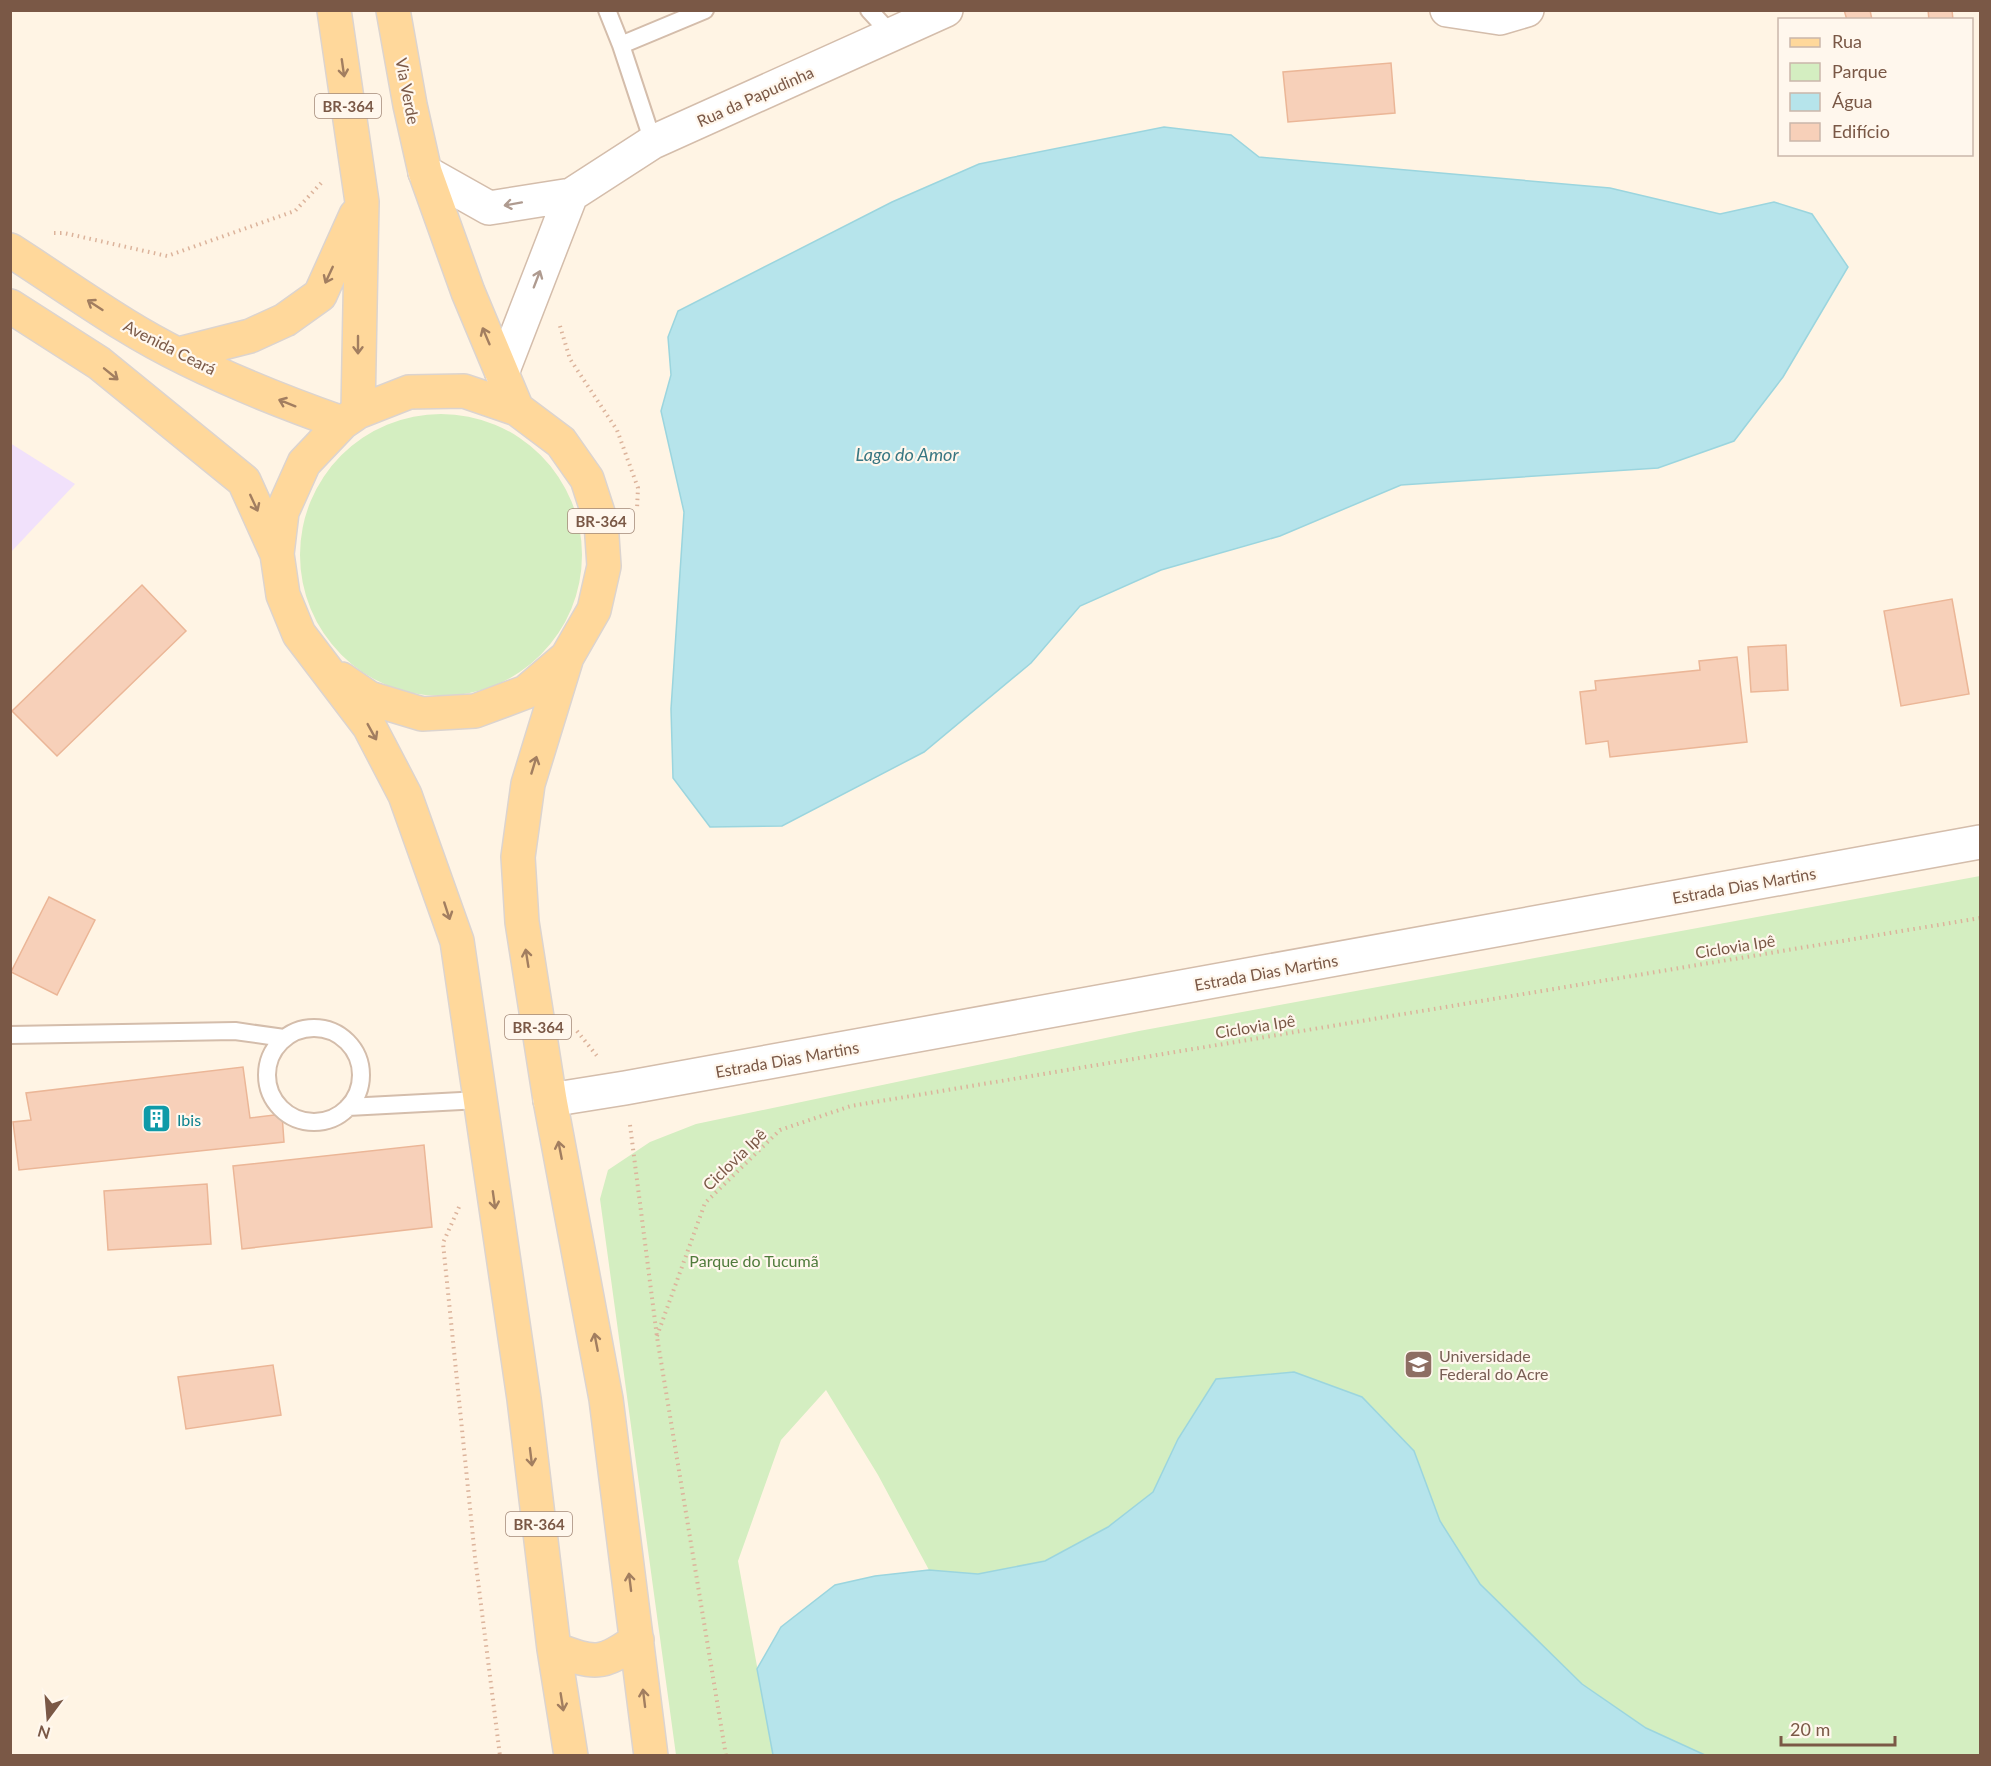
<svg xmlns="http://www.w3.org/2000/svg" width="1991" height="1766" viewBox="0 0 1991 1766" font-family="Lato,sans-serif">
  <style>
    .education { fill: #f1e1fb }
    .green { fill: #d4eec1 }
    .water { fill: #b6e4eb; stroke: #9bd5de; stroke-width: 1.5 }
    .building { fill: #f7d0b9; stroke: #ebb697; stroke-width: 1.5 }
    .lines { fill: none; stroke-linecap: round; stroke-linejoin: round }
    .service-casing { stroke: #d4bdab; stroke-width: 20 }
    .minor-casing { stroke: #d4bdab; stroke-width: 36 }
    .tertiary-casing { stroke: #d4bdab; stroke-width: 36 }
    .primary-casing { stroke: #dcd4cf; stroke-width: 36 }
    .path { stroke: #dcb39b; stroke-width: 4; stroke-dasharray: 1.5 4.5; stroke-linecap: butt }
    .service { stroke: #fff; stroke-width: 16 }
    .minor { stroke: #fff; stroke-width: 33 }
    .tertiary { stroke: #fff; stroke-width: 33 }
    .primary { stroke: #ffd89b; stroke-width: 33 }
    .oneway { stroke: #a27e60 }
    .oneway2 { stroke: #af9b90 }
    .labels { text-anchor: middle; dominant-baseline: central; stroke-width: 4.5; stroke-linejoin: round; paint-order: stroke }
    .shield { fill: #fff7ed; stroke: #a28878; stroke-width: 1.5 }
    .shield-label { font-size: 15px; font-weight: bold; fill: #7a5846 }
    .street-label { font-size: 16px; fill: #7a5846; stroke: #fff7ed }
    .culture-label { font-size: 16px; fill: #0d838f; stroke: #fff7ed; text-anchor: start }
    .park-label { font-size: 16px; fill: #4f7b3b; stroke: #fff7ed }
    .education-label { font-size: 16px; fill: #785e54; stroke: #fff7ed; text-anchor: start }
    .water-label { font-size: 18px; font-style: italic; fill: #387682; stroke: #fff7ed }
  </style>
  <rect width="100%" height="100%" fill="#fff4e4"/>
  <path class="education" d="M10 443 75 484 11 552H10Z"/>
  <path class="green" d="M300 555a141 141 0 1 1 282 0a141 141 0 1 1-282 0Z
    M1980 876V1755H1705L1646 1728 1582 1684 1480 1584 1440 1521 1414 1451 1362 1397 1294 1372 1216 1379 1178 1439 1153 1492 1108 1527 1045 1561 978 1574 929 1570 878 1475 826 1390 781 1440 738 1561 773 1755H676L600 1199 608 1170 650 1142 696 1124 1139 1031Z"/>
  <path class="water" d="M1164 127 1231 135 1259 157 1610 188 1720 214 1774 202 1812 214 1848 267 1783 377 1734 441 1658 468 1401 485 1280 536 1161 570 1080 606 1031 663 924 752 782 826 710 827 673 778 671 709 684 512 661 411 671 375 668 337 678 311 892 202 979 164Z
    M1294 1372 1362 1397 1414 1451 1440 1521 1480 1584 1582 1684 1646 1728 1705 1755H773L757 1669 781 1627 835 1585 875 1576 929 1570 978 1574 1045 1561 1108 1527 1153 1492 1178 1439 1216 1379Z"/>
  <path class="building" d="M1844 10H1870L1872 20H1847Z
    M1928 10H1952L1953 20H1929Z
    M1391 63 1395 113 1288 122 1283 72Z
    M142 585 186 631 57 756 12 711Z
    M1952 599 1969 694 1901 706 1884 611Z
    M1786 645 1788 690 1751 692 1748 647Z
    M1737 657 1747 742 1610 757 1608 741 1586 744 1580 692 1596 690 1595 681 1700 670 1699 661Z
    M49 897 95 920 57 995 11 972Z
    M243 1067 250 1118 282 1114 284 1142 19 1170 13 1122 31 1120 26 1093Z
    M424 1145 432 1227 242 1249 233 1166Z
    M207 1184 211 1244 108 1250 104 1191Z
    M273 1365 281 1415 186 1429 178 1377Z"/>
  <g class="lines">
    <defs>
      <path id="service" d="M607 10 621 45 653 142
        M869 10 892 35
        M621 45 705 10
        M267 1075a47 47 0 1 1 94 0a47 47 0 1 1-94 0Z
        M10 1035 235 1031 284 1038
        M348 1107 480 1100"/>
      <path id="minor" d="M1447 10 1500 18 1527 10
        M425 172 489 208 571 195 653 142 946 10
        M502 373 571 195"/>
      <path id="tertiary" d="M550 1100 625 1088 1980 842"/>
      <path id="primary" d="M334 10 362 202 358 412
        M393 10 410 105 425 172 468 292 517 409
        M10 250C49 275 86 301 125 325 191 366 268 397 342 423
        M10 306 99 363 244 481 277 554
        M179 354 250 336 285 320 320 295 356 215
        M341 679 369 698 422 714 475 711 526 692 567 657
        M554 1649C595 1664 601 1666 637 1640
        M571 1756 554 1649 524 1399 457 941 405 795 369 726 299 634 283 595 277 554 282 512 304 463 342 423 358 412 409 392 464 391 517 409 561 442 587 479 601 522 604 566 594 610 567 657 528 784 518 857 522 922 550 1100 606 1399 651 1756"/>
    </defs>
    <use href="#service" class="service-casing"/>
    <use href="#minor" class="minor-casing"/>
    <use href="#tertiary" class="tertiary-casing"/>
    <use href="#primary" class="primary-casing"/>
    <path class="path" d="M54 233H64L167 256 295 211 323 181
      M560 326 570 359 617 430 638 488 637 509
      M577 1031 597 1056
      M630 1125 657 1337 726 1756
      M459 1207 443 1243 475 1557 500 1756
      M657 1336 705 1203 780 1130 851 1106 1980 918"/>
    <use href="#service" class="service"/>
    <use href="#minor" class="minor"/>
    <use href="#tertiary" class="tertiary"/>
    <use href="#primary" class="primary"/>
  </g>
  <defs><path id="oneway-shaft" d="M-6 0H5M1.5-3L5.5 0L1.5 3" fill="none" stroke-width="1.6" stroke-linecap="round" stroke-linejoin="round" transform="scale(1.5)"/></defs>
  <g class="oneway">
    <use href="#oneway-shaft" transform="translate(343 68) rotate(82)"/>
    <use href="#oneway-shaft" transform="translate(329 275) rotate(115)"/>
    <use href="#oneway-shaft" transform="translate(95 305) rotate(-147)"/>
    <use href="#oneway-shaft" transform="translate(486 336) rotate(-113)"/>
    <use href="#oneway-shaft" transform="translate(358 345) rotate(90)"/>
    <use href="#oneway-shaft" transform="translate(111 374) rotate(39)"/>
    <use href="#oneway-shaft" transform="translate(287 403) rotate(-158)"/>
    <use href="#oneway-shaft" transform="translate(254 503) rotate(65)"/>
    <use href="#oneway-shaft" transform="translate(372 732) rotate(61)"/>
    <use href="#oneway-shaft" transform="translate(534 765) rotate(-73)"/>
    <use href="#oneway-shaft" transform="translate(447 911) rotate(72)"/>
    <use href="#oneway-shaft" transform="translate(527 958) rotate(-99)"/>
    <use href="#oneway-shaft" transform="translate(560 1150) rotate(-101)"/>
    <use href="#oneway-shaft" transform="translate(494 1200) rotate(82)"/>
    <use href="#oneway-shaft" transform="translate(596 1342) rotate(-101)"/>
    <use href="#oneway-shaft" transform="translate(531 1457) rotate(83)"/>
    <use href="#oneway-shaft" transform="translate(630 1582) rotate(-97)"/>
    <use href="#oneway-shaft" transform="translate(644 1698) rotate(-97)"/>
    <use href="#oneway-shaft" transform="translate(562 1702) rotate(81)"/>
  </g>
  <g class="oneway2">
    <use href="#oneway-shaft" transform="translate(513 204) rotate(170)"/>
    <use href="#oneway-shaft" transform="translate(537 279) rotate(-69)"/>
  </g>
  <defs>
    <symbol id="building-square" viewBox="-11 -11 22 22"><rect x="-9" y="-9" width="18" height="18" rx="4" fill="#0f9aa8" stroke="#fff7ed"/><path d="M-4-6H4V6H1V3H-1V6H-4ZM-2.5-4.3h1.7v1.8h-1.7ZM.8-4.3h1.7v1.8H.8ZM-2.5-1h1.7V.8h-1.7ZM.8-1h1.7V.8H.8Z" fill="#fff"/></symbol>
    <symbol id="university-square" viewBox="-11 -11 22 22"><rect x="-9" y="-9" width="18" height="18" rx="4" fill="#8d6e63" stroke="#fff7ed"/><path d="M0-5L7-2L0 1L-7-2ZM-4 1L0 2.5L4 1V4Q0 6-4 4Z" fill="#fff"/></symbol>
  </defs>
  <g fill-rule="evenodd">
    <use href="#building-square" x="140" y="1102" width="33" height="33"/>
    <use href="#university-square" x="1402" y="1348" width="33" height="33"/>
  </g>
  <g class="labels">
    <g class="shield">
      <rect x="315" y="94" width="66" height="24" rx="4.5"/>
      <rect x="568" y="509" width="66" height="24" rx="4.5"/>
      <rect x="505" y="1015" width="66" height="24" rx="4.5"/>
      <rect x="506" y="1512" width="66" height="24" rx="4.5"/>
    </g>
    <g class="shield-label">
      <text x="348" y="106">BR-364</text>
      <text x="601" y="521">BR-364</text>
      <text x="538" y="1027">BR-364</text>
      <text x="539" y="1524">BR-364</text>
    </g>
    <g class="street-label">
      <text transform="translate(408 91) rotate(79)">Via Verde</text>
      <text transform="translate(755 96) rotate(-24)">Rua da Papudinha</text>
      <text transform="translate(170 347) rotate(27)">Avenida Ceará</text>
      <text transform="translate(1744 885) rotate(-10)">Estrada Dias Martins</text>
      <text transform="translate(1735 946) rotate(-9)">Ciclovia Ipê</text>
      <text transform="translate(1266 972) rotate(-10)">Estrada Dias Martins</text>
      <text transform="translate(1255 1026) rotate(-9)">Ciclovia Ipê</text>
      <text transform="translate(787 1059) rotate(-10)">Estrada Dias Martins</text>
      <text transform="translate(734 1159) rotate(-44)">Ciclovia Ipê</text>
    </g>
    <g class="culture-label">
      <text x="177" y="1119">Ibis</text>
    </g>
    <g class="park-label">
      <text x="754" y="1260">Parque do Tucumã</text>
    </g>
    <g class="education-label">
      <text x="1439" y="1355">Universidade<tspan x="1439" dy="18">Federal do Acre</tspan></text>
    </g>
    <g class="water-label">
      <text x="907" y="454">Lago do Amor</text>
    </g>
  </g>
  <rect width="1991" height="1766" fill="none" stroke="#7a5846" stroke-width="24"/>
  <rect x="1778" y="18" width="195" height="138" fill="#fff7ed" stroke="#cab7aa" stroke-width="1.5"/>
  <rect x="1790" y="38" width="30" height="9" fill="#ffd89b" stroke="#cab7aa" stroke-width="1.5"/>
  <text x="1832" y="48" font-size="18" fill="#7a5846">Rua</text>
  <rect x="1790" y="63" width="30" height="18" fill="#d4eec1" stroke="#cab7aa" stroke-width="1.5"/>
  <text x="1832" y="78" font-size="18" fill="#7a5846">Parque</text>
  <rect x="1790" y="93" width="30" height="18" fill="#b6e4eb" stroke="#cab7aa" stroke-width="1.5"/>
  <text x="1832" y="108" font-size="18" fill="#7a5846">Água</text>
  <rect x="1790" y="123" width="30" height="18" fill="#f7d0b9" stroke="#cab7aa" stroke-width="1.5"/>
  <text x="1832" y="138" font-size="18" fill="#7a5846">Edifício</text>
  <g transform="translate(48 1718) rotate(196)" stroke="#fff7ed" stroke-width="4.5" paint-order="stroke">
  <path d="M0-4.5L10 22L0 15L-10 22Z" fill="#7a5846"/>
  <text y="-9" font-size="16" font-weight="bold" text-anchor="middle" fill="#7a5846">N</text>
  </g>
  <path d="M1781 1736v9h114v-9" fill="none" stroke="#7a5846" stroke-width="3"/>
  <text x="1790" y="1736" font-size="18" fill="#7a5846" stroke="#fff7ed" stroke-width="4.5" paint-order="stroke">20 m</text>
</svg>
